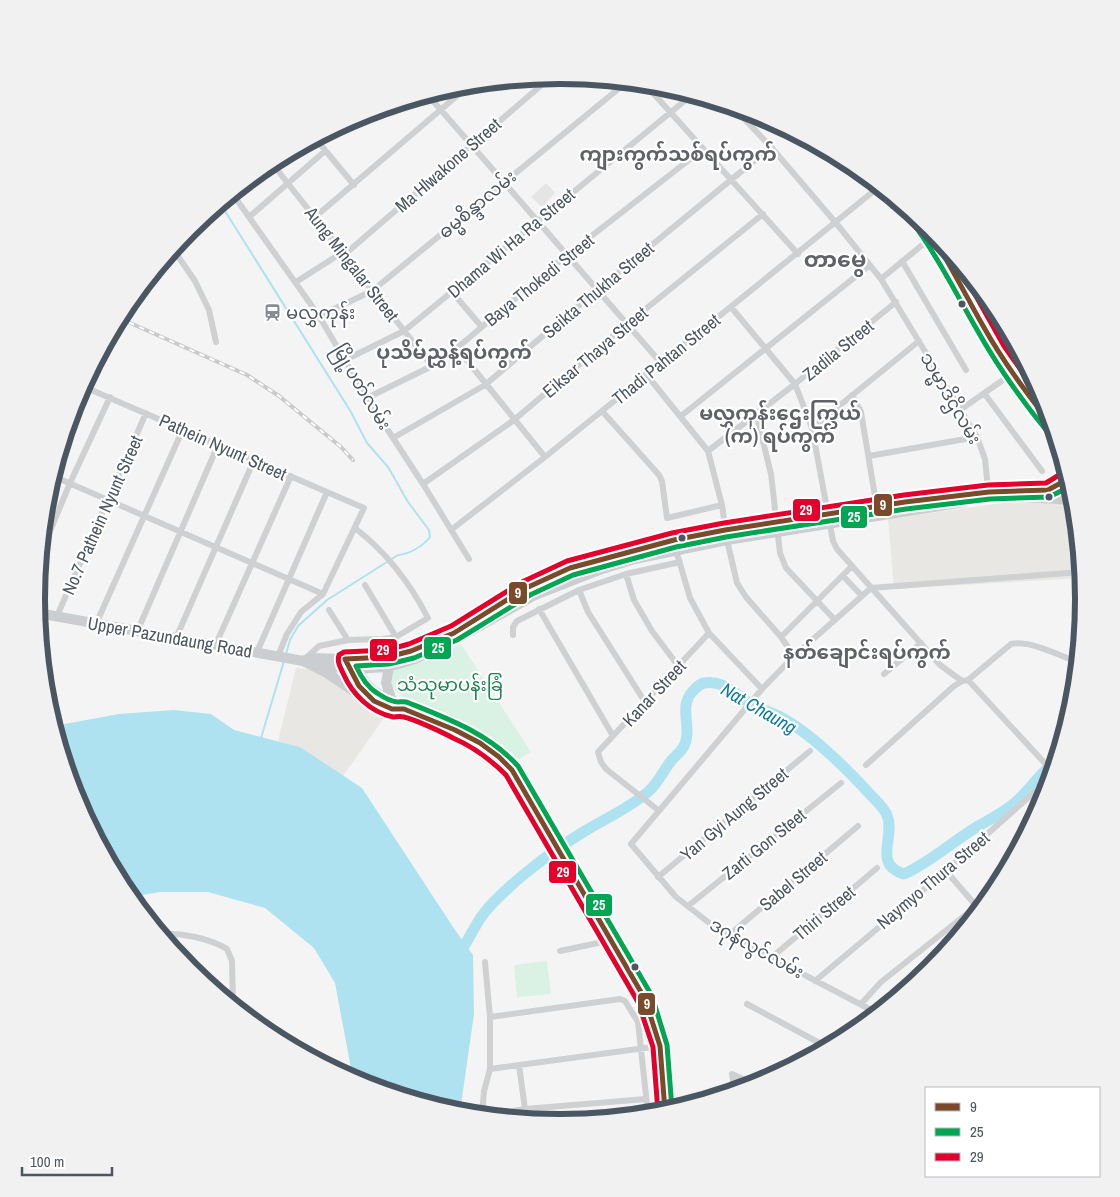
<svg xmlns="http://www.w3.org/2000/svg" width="1120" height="1197" viewBox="0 0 1120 1197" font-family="'Archivo Narrow','Noto Sans Myanmar',sans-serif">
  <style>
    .commercial { fill: #e8e7e3 }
    .education { fill: #e6e5e6 }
    .green { fill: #d9f2e3 }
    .water { fill: #aee2f0 }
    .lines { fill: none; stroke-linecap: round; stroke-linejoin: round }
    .stream { stroke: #aee2f0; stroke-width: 2 }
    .river { stroke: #aee2f0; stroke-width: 11 }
    .street { stroke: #ced0d2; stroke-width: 6 }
    .primary { stroke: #caced1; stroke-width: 10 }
    .rail-casing { stroke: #c9cacc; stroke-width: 4 }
    .rail { stroke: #fff; stroke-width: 2; stroke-dasharray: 5.5; stroke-linecap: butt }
    .bus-1-casing { stroke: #fff; stroke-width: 9 }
    .bus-2-casing { stroke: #fff; stroke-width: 9 }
    .bus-3-casing { stroke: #fff; stroke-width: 9 }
    .bus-1 { stroke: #7a4b2a; stroke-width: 5 }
    .bus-2 { stroke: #00a651; stroke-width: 5 }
    .bus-3 { stroke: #e4002b; stroke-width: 5 }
    .bus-dot { fill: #4a5661; stroke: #fff; stroke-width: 2 }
    .labels { text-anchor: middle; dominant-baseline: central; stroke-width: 4.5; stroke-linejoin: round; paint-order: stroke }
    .street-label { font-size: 18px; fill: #4a5661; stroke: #fff }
    .poi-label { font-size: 18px; fill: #4a5661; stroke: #fff; text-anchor: start }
    .park-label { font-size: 18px; fill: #17864f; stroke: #fff }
    .water-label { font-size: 19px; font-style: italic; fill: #0c7c9b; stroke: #fff }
    .quarter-label { font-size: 20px; font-weight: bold; fill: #5f6368; stroke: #fff }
    .district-label { font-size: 22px; font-weight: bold; fill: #5f6368; stroke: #fff }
    .rim { fill: none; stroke: #4a5661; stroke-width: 6 }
    .line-badge { stroke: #fff; stroke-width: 2 }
    .badge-label { font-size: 14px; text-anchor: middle; font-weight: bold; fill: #fff }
  </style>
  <rect width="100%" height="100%" fill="#f4f4f4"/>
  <path class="commercial" d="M1016 501 1074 502 1082 578 894 589 888 519Z
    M296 668 316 670 368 707 386 715 343 776 300 747 278 741Z"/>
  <path class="education" d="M546 183 555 193 542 207 531 197Z"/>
  <path class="green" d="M461 644 531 752 518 760C497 735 462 722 432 710 419 704 405 700 394 690 390 686 390 678 392 672L429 659Z
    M547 961 551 994 517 997 514 965Z"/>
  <path class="water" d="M174 710 211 714 234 730 300 747 362 788 455 930 473 955 474 1014 460 1112 359 1082 351 1078 352 1074 335 983 314 948 265 908 208 892H160L131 897 124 889 76 799 54 726 119 714Z"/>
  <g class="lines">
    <path class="stream" d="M220 203 351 412 367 443 388 467 408 502 429 530 430 537C423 546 410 554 398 555L327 600 298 626 290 640 286 654
      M261 738 284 661"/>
    <path class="river" d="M457 957C468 943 474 925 485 912 495 899 519 878 532 868 548 855 567 842 585 831 606 818 630 808 649 791 659 782 663 771 671 761 675 756 681 752 684 746 693 728 678 708 692 692 696 688 699 684 704 683 723 679 736 695 751 704 761 710 772 712 782 718 809 732 847 769 868 792 874 799 883 806 887 815 896 837 872 864 904 874 929 863 951 843 975 828 990 819 1008 811 1020 798 1032 787 1041 772 1055 762"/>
    <path class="street" d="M644 83 798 254
      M427 94 661 363
      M732 106 771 147 836 223 881 279 977 437 985 459 989 499
      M315 138 354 185
      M271 162 432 366
      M232 193 319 316 367 398 423 484 469 559
      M249 217 325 151
      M315 217 472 83
      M173 249 195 281 209 310 216 342
      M345 254 552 76
      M902 261 966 370
      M881 279 933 236
      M296 282 343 252
      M452 292 481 326
      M731 307 795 384 812 428 833 541 837 549 940 665 962 681
      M319 316 372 291 628 81
      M457 348 545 457
      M345 360 404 331 693 94
      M646 374 708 451 722 505 727 540 737 583 746 597 781 637 794 656
      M82 386 364 508 323 594 301 612 287 634 278 656
      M984 393 1042 471
      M852 395 861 412 877 508
      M367 398 432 366 457 348 567 255 703 149
      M960 410 1013 373
      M602 411 659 475 662 481 667 518 722 505
      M755 415 757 417 771 474 780 553 786 568 835 620
      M681 416 870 265
      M812 428 919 341
      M393 438 485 385 597 290 771 147
      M708 451 795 384 896 302
      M869 456 977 437
      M53 476 323 594
      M423 484 514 420 627 324 763 214
      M451 530 545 457 880 186
      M676 550 690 598 709 633 762 689
      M41 553 70 483 110 397
      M626 574 634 600 652 631 679 667
      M843 576 862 596
      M365 585 396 637
      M871 588 794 656 762 689 631 844 676 897 717 929 877 1013
      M871 588 1081 572
      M579 590 588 612 645 702
      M539 609 613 736
      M329 610 348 640
      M57 616 146 413
      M96 624 183 429
      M137 632 218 445
      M513 635V627L517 621 579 590 626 574 680 562
      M781 637 852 566
      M176 638 254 460
      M216 644 291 476
      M257 652 327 492
      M307 657 319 646 348 640 383 639 396 637 428 618C410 583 386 552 355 528
      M884 674 921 643
      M968 680 1052 771
      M866 765 954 686 962 681 968 680 1011 644C1030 640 1059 655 1077 662
      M658 810 606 769 601 762 598 752 709 633
      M946 871 978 908
      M658 877 810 751
      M688 906 841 783
      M161 934C182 933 209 938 227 949L232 961 233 1004
      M728 936 858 826
      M560 951 612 940
      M771 958 877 868
      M815 981 946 871 1050 778
      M747 1004 827 1047
      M861 1004 881 982 993 893
      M490 1017 620 999 625 1001 638 1022 648 1114
      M519 1065 525 1109
      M490 1069 660 1046
      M732 1074 754 1084
      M732 1074 735 1090
      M482 1115 484 1091 490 1069V1017L485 962
      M484 1115 525 1109 646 1099"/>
    <path class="primary" d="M921 221C946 252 962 289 982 324 1002 359 1026 394 1052 425
      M981 308 1000 340 1046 404
      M1052 488 1068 479
      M1024 497 1074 500
      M38 613 303 661 327 673 361 696 396 710 404 709
      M303 661 311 658 345 659 388 657 411 651 454 633 526 588 570 568 674 540 725 530 905 502 989 492 1048 490 1072 491
      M346 663 355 682 368 697
      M355 664C360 677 368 688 380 695 389 700 397 701 404 709L455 730 480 743 499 757 512 770 522 785 645 999 660 1046 665 1111
      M313 666 357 669 370 668 389 667 415 659 457 639 535 595 599 570 635 559 727 540 965 502
      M389 667 386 683 392 701"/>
    <defs>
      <path id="rail" d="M119 318 247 375 279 396 341 447 353 460"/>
    </defs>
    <use href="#rail" class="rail-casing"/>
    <use href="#rail" class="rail"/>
    <defs>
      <path id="bus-1" d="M921 221C945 253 962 289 982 324 1002 360 1026 393 1052 425
        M345 659 388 657 411 651 454 633 526 588 570 568 674 540 725 530 905 502 989 492 1048 490 1068 479
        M345 659 359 686 374 701 392 709H404L455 730 480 743 499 757 512 770 645 999 660 1046 665 1111"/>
      <path id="bus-2" d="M915 226C939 258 956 294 976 328 996 364 1020 398 1046 430
        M672 1109 667 1045 652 996 518 766C489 734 449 719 409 703 405 701 402 702 398 702 391 702 383 697 377 693 367 687 361 677 356 666L389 664 414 658 457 640 530 595 573 575 676 547 726 537 906 509 990 499 1049 497 1071 486"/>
      <path id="bus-3" d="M954 257 1004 346 1046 406
        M658 1112 653 1047 638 1002 506 775C490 759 474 747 453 738 442 732 416 720 404 717 400 716 396 717 393 717 370 712 352 694 343 673 340 667 337 662 339 655L344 652 387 650 409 644 451 626 522 582 567 561 672 533 724 523 904 495 988 485 1046 483 1064 472"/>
    </defs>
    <use href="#bus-1" class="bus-1-casing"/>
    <use href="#bus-2" class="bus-2-casing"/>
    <use href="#bus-3" class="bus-3-casing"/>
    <use href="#bus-1" class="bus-1"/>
    <use href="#bus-2" class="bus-2"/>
    <use href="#bus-3" class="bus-3"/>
  </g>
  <defs>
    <symbol id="station-bare" viewBox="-9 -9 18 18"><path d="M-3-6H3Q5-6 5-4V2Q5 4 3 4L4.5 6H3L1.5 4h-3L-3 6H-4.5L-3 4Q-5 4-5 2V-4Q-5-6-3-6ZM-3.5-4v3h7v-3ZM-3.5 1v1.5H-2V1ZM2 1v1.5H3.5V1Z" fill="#868d94" stroke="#fff" stroke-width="2.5" paint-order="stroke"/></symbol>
  </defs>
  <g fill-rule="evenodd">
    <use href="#station-bare" x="260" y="300" width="25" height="25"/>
  </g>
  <g class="bus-dot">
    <circle cx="962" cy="304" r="4.5"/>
    <circle cx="1049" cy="497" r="4.5"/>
    <circle cx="682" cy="538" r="4.5"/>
    <circle cx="635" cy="967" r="4.5"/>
  </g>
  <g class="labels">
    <g class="street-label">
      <text transform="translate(448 165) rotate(-41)">Ma Hlwakone Street</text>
      <text transform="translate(477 204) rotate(-40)">ဓမ္မစိန္ဒာလမ်း</text>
      <text transform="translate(511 243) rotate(-40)">Dhama Wi Ha Ra Street</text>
      <text transform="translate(352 264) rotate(52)">Aung Mingalar Street</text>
      <text transform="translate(539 280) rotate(-39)">Baya Thokedi Street</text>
      <text transform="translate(598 290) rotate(-40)">Seikta Thukha Street</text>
      <text transform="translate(838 350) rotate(-39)">Zadila Street</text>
      <text transform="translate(595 352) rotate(-40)">Eiksar Thaya Street</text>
      <text transform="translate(666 359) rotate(-39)">Thadi Pahtan Street</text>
      <text transform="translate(362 387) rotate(59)">မြို့ပတ်လမ်း</text>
      <text transform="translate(951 398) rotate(60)">သမ္မာဒိဌိလမ်း</text>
      <text transform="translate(223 447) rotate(24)">Pathein Nyunt Street</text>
      <text transform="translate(102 515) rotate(-66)">No.7 Pathein Nyunt Street</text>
      <text transform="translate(170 637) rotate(10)">Upper Pazundaung Road</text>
      <text transform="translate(654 693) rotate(-47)">Kanar Street</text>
      <text transform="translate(734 814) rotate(-40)">Yan Gyi Aung Street</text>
      <text transform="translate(764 844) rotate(-39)">Zarti Gon Steet</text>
      <text transform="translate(933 880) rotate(-40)">Naymyo Thura Street</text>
      <text transform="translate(793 881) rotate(-40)">Sabel Street</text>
      <text transform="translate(824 913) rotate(-40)">Thiri Street</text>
      <text transform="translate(757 948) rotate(29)">ဒဂုန်လွင်လမ်း</text>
    </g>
    <g class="poi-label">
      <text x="286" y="312">မလွှကုန်း</text>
    </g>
    <g class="park-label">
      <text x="450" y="684">သံသုမာပန်းခြံ</text>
    </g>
    <g class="water-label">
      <text transform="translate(759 708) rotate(30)">Nat Chaung</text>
    </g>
    <g class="quarter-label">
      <text x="678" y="153">ကျားကွက်သစ်ရပ်ကွက်</text>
      <text x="454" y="351">ပုသိမ်ညွှန့်ရပ်ကွက်</text>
      <text x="780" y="412">မလွှကုန်းဌေးကြွယ်<tspan x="780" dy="23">(က) ရပ်ကွက်</tspan></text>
      <text x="867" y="651">နတ်ချောင်းရပ်ကွက်</text>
    </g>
    <g class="district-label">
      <text x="835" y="259">တာမွေ</text>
    </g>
  </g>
  <path d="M0 0H1120V1197H0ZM45 599a515 515 0 1 1 1030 0a515 515 0 1 1-1030 0Z" fill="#f1f1f2" fill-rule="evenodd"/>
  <path class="rim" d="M45 599a515 515 0 1 1 1030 0a515 515 0 1 1-1030 0Z"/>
  <g class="line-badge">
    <rect x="873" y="493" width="20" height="24" rx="5" fill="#7a4b2a"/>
    <rect x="792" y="498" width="29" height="24" rx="5" fill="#e4002b"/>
    <rect x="840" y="505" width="28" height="24" rx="5" fill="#00a651"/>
    <rect x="508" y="581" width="20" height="24" rx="5" fill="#7a4b2a"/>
    <rect x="423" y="636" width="29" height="24" rx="5" fill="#00a651"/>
    <rect x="369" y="638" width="29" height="24" rx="5" fill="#e4002b"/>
    <rect x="548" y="860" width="29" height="24" rx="5" fill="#e4002b"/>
    <rect x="585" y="893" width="28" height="24" rx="5" fill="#00a651"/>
    <rect x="637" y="992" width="19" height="24" rx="5" fill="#7a4b2a"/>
  </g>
  <g class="badge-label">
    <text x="883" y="510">9</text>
    <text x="806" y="515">29</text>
    <text x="854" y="522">25</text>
    <text x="518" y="598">9</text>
    <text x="438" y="653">25</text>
    <text x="383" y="655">29</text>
    <text x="563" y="877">29</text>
    <text x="599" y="910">25</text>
    <text x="647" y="1009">9</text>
  </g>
  <rect x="925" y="1087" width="175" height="90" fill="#ffffff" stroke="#b7bbc0"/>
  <rect x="935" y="1103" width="25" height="8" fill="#7a4b2a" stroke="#b7bbc0"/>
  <text x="970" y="1112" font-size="15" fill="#4a5661">9</text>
  <rect x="935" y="1128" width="25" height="8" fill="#00a651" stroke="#b7bbc0"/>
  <text x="970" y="1137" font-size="15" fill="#4a5661">25</text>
  <rect x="935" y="1153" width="25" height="8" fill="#e4002b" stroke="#b7bbc0"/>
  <text x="970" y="1162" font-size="15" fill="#4a5661">29</text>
  <path d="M22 1167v8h90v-8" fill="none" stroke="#4a5661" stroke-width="2.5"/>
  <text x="30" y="1167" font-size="15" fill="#4a5661" stroke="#ffffff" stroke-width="4" paint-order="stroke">100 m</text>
</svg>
